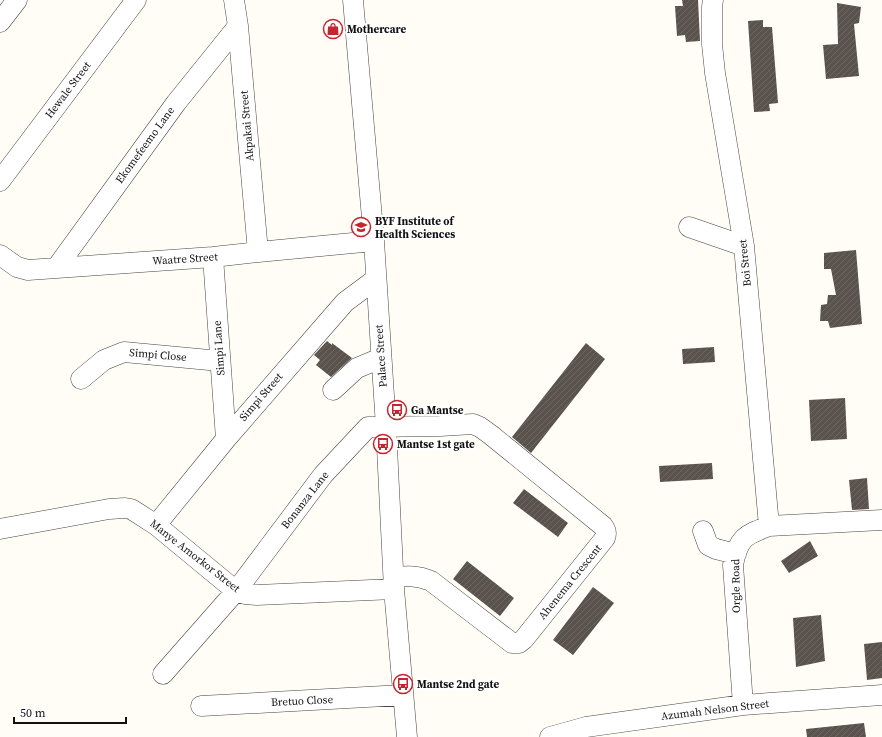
<svg xmlns="http://www.w3.org/2000/svg" width="882" height="737" viewBox="0 0 882 737" font-family="'Source Serif 4',serif">
  <style>
    .building { fill: url(#building-hatch) }
    .lines { fill: none; stroke-linecap: round; stroke-linejoin: round }
    .minor-casing { stroke: #444; stroke-width: 21 }
    .minor { stroke: #fff; stroke-width: 20 }
    .labels { text-anchor: middle; dominant-baseline: central; stroke-width: 4; stroke-linejoin: round; paint-order: stroke }
    .poi-label { font-size: 11px; font-weight: bold; fill: #111; stroke: #fff; text-anchor: start }
    .street-label { font-size: 11px; fill: #111; stroke: #fff }
  </style>
  <defs>
    <pattern id="building-hatch" width="6" height="6" patternUnits="userSpaceOnUse"><rect width="6" height="6" fill="#5a524d"/><path d="M-1 1l2-2M0 6l6-6M5 7l2-2" fill="none" stroke="#6d6662"/></pattern>
  </defs>
  <rect width="100%" height="100%" fill="#fffdf5"/>
  <path class="building" d="M682 0H698L700 41 686 42 685 35 677 36 675 6H683Z
    M837 3 861 7 859 23 854 24 859 76 826 79 823 45 838 44Z
    M763 20V27H772L778 103 769 104 770 111 754 112 748 21Z
    M856 250 862 324 830 328 828 321H820L821 305 827 304 828 295H836L831 269H824V253Z
    M327 341 332 345V343L352 358 331 377 316 365 320 360 314 355Z
    M586 343 605 359 531 453 512 437Z
    M714 347 715 362 683 364 682 349Z
    M845 398 847 439 811 441 809 400Z
    M712 463 713 479 660 482 659 466Z
    M867 478 869 509 852 510 849 480Z
    M524 489 568 523 558 537 513 503Z
    M810 541 818 556 789 573 781 561Z
    M467 561 514 598 500 616 453 579Z
    M593 587 614 603 573 655 553 640Z
    M821 615 825 661 796 667 793 618Z
    M882 642V678L867 680 864 644Z
    M864 723 866 737H807L806 729Z"/>
  <g class="lines">
    <defs>
      <path id="minor" d="M234 0 238 26 258 252
        M353 0 374 241 386 427 394 589 407 737
        M713 0 712 7V44L715 73 744 246 769 526
        M0 22 17 0
        M0 181 136 0
        M689 227 744 246
        M0 255 17 267 28 270 213 257 258 252 374 241
        M213 257 226 439
        M57 267 176 103 238 26
        M81 379 104 360 124 352 220 361
        M333 390 357 368 381 358
        M156 525 226 439 345 302 376 279
        M0 529 109 509 125 508 131 509 139 514 156 525 236 591 245 594 257 595 394 589
        M703 531 708 545 716 549 736 554
        M163 674 236 591 323 475 368 427 440 426 473 424 480 427 491 435 603 526C606 530 607 533 605 538L524 639 519 643H512L431 581C418 575 407 576 394 577
        M743 705 733 565C738 538 745 535 769 526L882 520
        M201 706 403 695
        M550 737 586 727 743 705 882 695"/>
    </defs>
    <use href="#minor" class="minor-casing"/>
    <use href="#minor" class="minor"/>
  </g>
  <defs>
    <symbol id="shop-ring" viewBox="-11 -11 22 22"><circle r="9.5" fill="#fff" stroke="#c4262e" stroke-width="1.5"/><path d="M-5-2.5h2.3a2.7 3.5 0 0 1 5.4 0H5L5.5 6h-11ZM-1.5-2.5h3a1.5 2.3 0 0 0-3 0Z" fill="#c4262e"/></symbol>
    <symbol id="school-ring" viewBox="-11 -11 22 22"><circle r="9.5" fill="#fff" stroke="#c4262e" stroke-width="1.5"/><path d="M0-5L7-2L0 1L-7-2ZM-4 1L0 2.5L4 1V4Q0 6-4 4Z" fill="#c4262e"/></symbol>
    <symbol id="bus-ring" viewBox="-11 -11 22 22"><circle r="9.5" fill="#fff" stroke="#c4262e" stroke-width="1.5"/><path d="M-5-6H5V4H4V6H2V4H-2V6H-4V4H-5ZM-3.5-4V0h7V-4ZM-3.5 1.2v1.5H-2V1.2ZM2 1.2v1.5H3.5V1.2Z" fill="#c4262e"/></symbol>
  </defs>
  <g fill-rule="evenodd">
    <use href="#shop-ring" x="322" y="18" width="22" height="22"/>
    <use href="#school-ring" x="350" y="216" width="22" height="22"/>
    <use href="#bus-ring" x="386" y="399" width="22" height="22"/>
    <use href="#bus-ring" x="372" y="433" width="22" height="22"/>
    <use href="#bus-ring" x="392" y="673" width="22" height="22"/>
  </g>
  <g class="labels">
    <g class="poi-label">
      <text x="347" y="29">Mothercare</text>
      <text x="375" y="221">BYF Institute of<tspan x="375" dy="13">Health Sciences</tspan></text>
      <text x="411" y="410">Ga Mantse</text>
      <text x="397" y="444">Mantse 1st gate</text>
      <text x="417" y="684">Mantse 2nd gate</text>
    </g>
    <g class="street-label">
      <text transform="translate(68 90) rotate(-53)">Hewale Street</text>
      <text transform="translate(247 126) rotate(-95)">Akpakai Street</text>
      <text transform="translate(145 145) rotate(-54)">Ekomefeemo Lane</text>
      <text transform="translate(185 259) rotate(-4)">Waatre Street</text>
      <text transform="translate(745 263) rotate(-96)">Boi Street</text>
      <text transform="translate(219 348) rotate(-94)">Simpi Lane</text>
      <text transform="translate(158 355) rotate(5)">Simpi Close</text>
      <text transform="translate(381 356) rotate(-94)">Palace Street</text>
      <text transform="translate(261 397) rotate(-49)">Simpi Street</text>
      <text transform="translate(305 500) rotate(-52)">Bonanza Lane</text>
      <text transform="translate(195 556) rotate(38)">Manye Amorkor Street</text>
      <text transform="translate(570 582) rotate(-51)">Ahenema Crescent</text>
      <text transform="translate(736 586) rotate(-91)">Orgle Road</text>
      <text transform="translate(302 701) rotate(-3)">Bretuo Close</text>
      <text transform="translate(715 710) rotate(-7)">Azumah Nelson Street</text>
    </g>
  </g>
  <path d="M14 717v6h112v-6" fill="none" stroke="#111111" stroke-width="2"/>
  <text x="20" y="717" font-size="12" fill="#111111" stroke="#ffffff" stroke-width="3" paint-order="stroke">50 m</text>
</svg>
